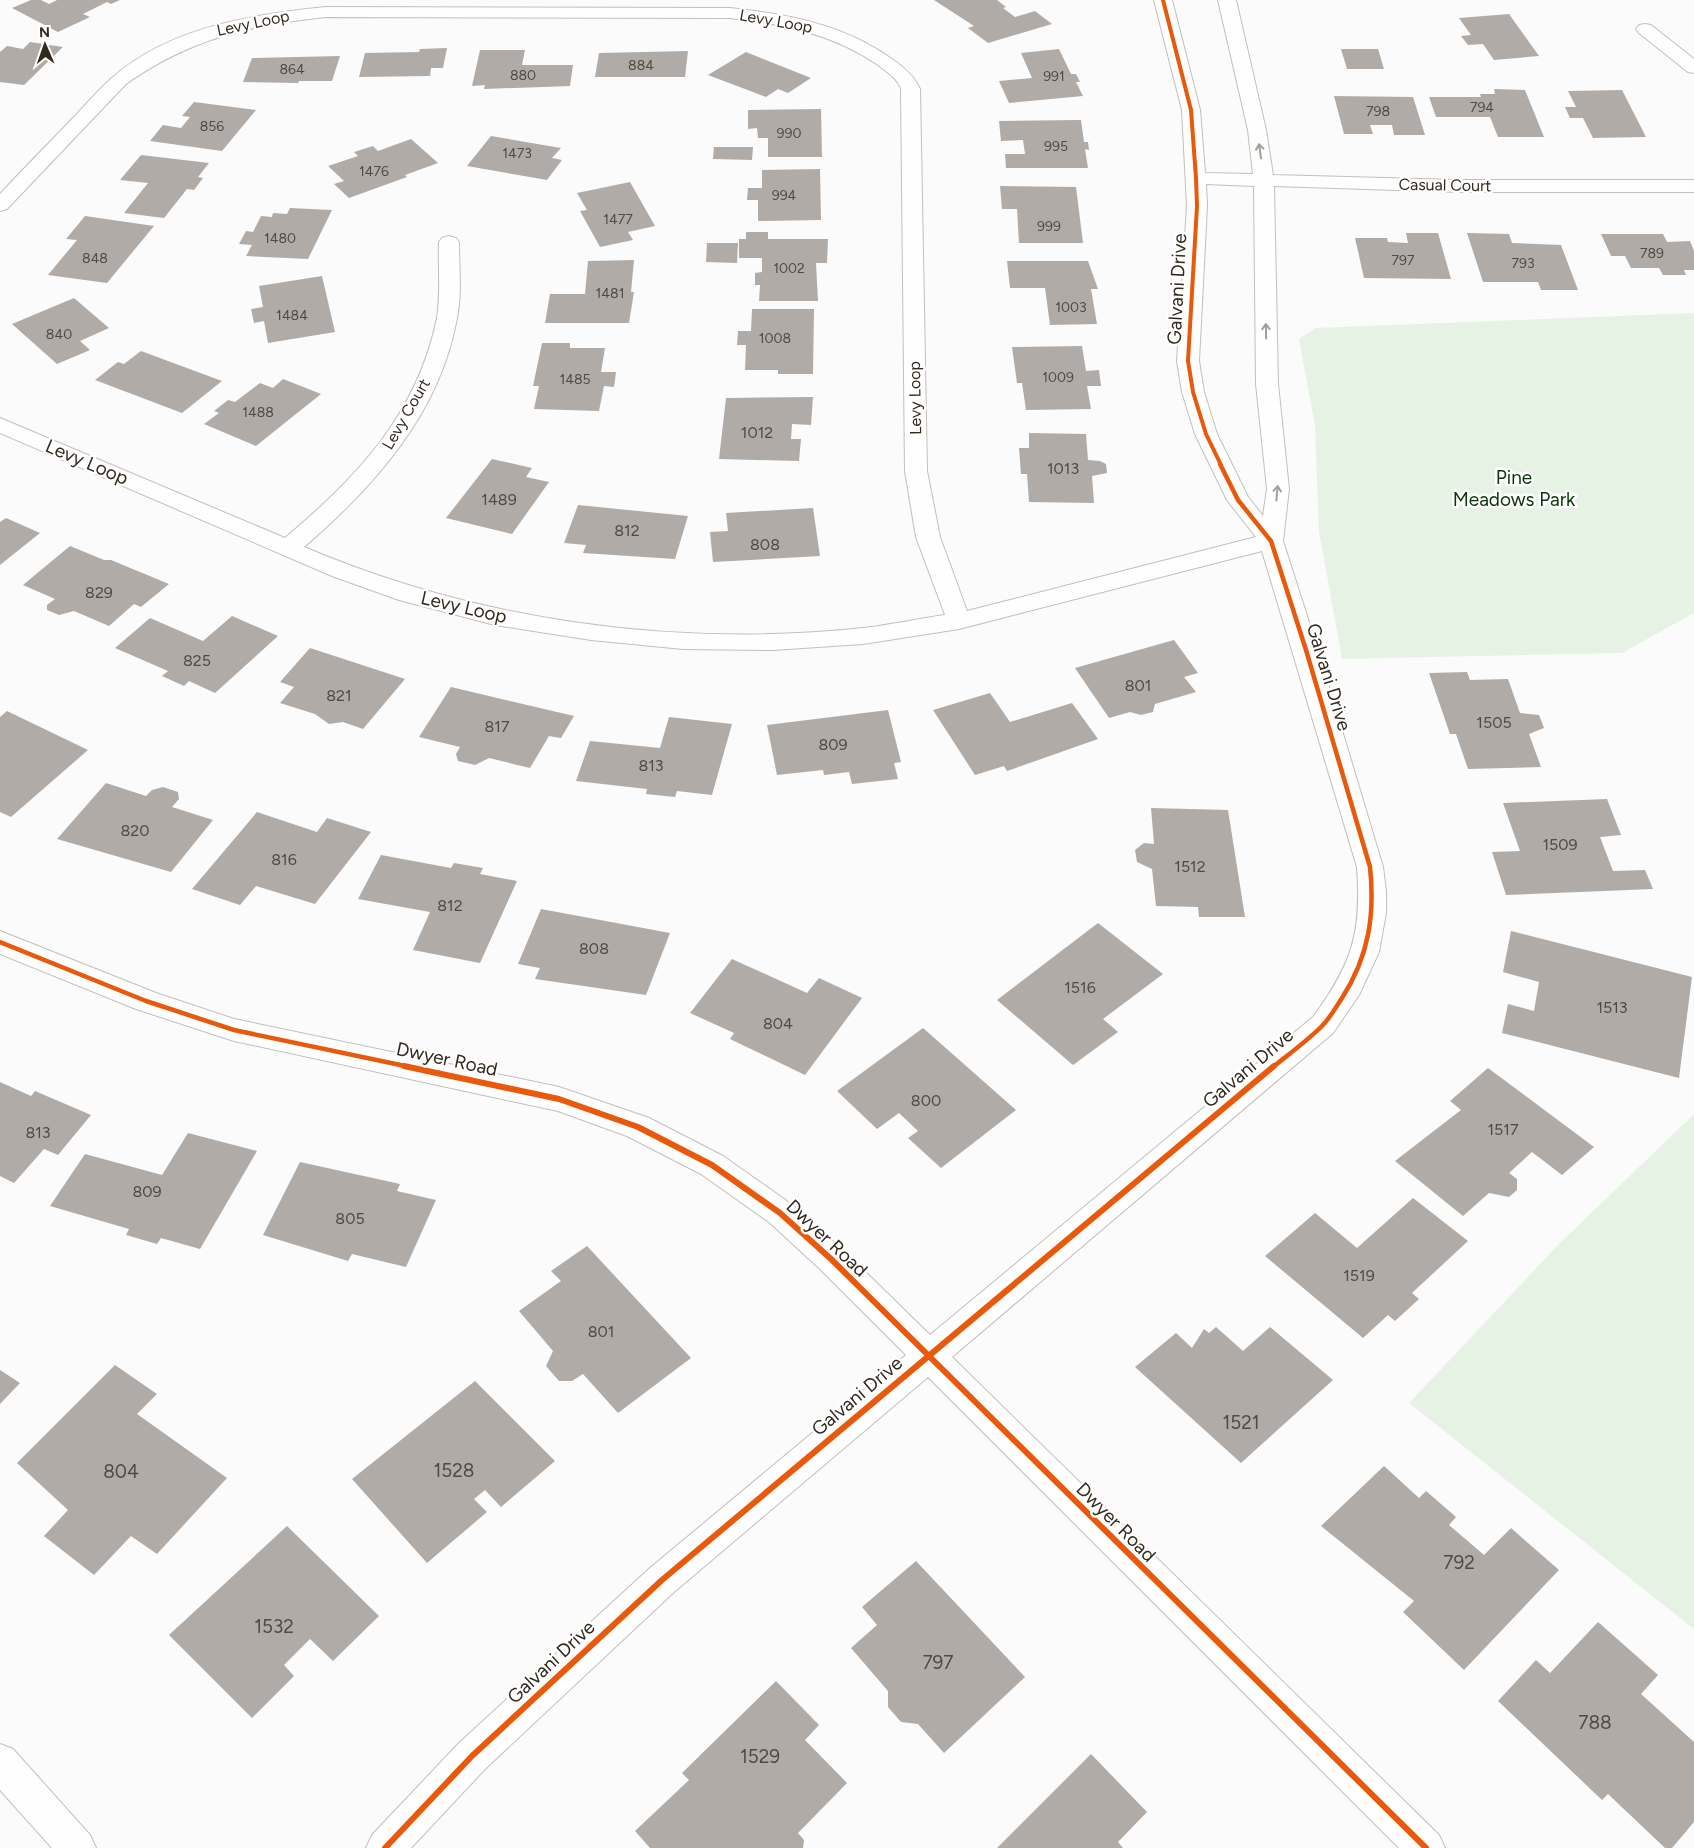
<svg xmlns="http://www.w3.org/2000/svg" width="1694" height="1848" viewBox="0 0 1694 1848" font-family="Figtree,sans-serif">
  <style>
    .green { fill: #e6f3e4 }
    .building { fill: #b1aba7 }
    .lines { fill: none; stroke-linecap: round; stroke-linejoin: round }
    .street-casing { stroke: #c3bfba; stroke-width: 2 }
    .street { fill: #fefefe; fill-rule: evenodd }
    .cycleway-far2-casing { stroke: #fff; stroke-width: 6 }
    .cycleway-far1-casing { stroke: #fff; stroke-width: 8 }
    .cycleway-casing { stroke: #fff; stroke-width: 9 }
    .cycleway-far2 { stroke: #e8590c; stroke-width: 4 }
    .cycleway-far1 { stroke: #e8590c; stroke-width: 4.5 }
    .cycleway { stroke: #e8590c; stroke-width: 6 }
    .oneway { stroke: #a29f99 }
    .labels { text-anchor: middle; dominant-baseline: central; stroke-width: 5; stroke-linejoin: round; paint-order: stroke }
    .far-number-label { font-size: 14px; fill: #524a40 }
    .far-street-label { font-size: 16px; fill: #322a1d; stroke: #fff }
    .number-label { font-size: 16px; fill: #524a40 }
    .street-label { font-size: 19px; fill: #322a1d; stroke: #fff }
    .park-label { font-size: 19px; fill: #0a3508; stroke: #fff }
    .near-number-label { font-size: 19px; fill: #524a40 }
  </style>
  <rect width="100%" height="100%" fill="#fbfbfb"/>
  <path class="green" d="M1694 313V613L1622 653 1342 659 1319 531 1315 426 1299 339 1315 328Z
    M1694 1114V1629L1409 1403 1558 1245Z"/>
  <path class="building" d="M31 0H41L49 4 57 0H120L111 4 107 2 83 14 90 17 58 32 12 8Z
    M934 0H997L1006 7 1003 8 1015 17 1035 11 1052 24 988 43 968 28 974 26Z
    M1509 14 1539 56 1494 60 1483 44 1468 45 1461 36 1471 35 1459 18Z
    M30 42 63 47 24 85 0 82V52L7 46 23 49Z
    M447 48 443 68H431L430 76 359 77 365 53 419 52 420 49Z
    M1059 49 1071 74H1076L1080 82H1076L1083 96 1009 103 999 81 1032 78 1021 53Z
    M1341 49H1378L1384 69H1347Z
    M480 50H525L522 65H573L570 86 484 89 485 85 472 86Z
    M688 51 685 77H595L599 53Z
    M746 52 811 78 788 93 778 89 766 97 708 75Z
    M340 56 332 81H299L298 83 243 82 252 58Z
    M1494 89 1525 90 1544 137H1498L1490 117H1436L1429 97H1481L1480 94H1495Z
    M1622 90 1646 137 1593 138 1583 118H1570L1565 107H1576L1568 91Z
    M1334 96 1413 97 1425 135H1394L1392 125H1370L1373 134H1344Z
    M194 102 256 110 222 151 150 141 163 125 181 128 190 117 182 116Z
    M821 109 822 157H768V138H758L757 128 748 129V110Z
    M1081 120 1084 142H1088L1089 150 1085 149 1088 168H1006L1005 154H1025L1023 140 1001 141 999 121Z
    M491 136 561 148 552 158 562 160 547 180 467 166Z
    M411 139 438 163 405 175 407 177 349 198 334 184 344 181 328 166 358 156 354 152 373 146 378 151Z
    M714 147H753L752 160 713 159Z
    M141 155 209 163 198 177 203 178 194 190 187 189 164 218 124 213 148 183 120 180Z
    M820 169 821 220 758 221V200H747L748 188H762V170Z
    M630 182 655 226 628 232 633 240 600 247 580 211 587 210 577 193Z
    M1000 186 1076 187 1083 243H1019L1017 209H1002Z
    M290 208 332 210 308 259 246 256 252 245 239 244 246 231 253 232 261 216 272 217 273 213 287 214Z
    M85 216 154 226 107 283 48 275 77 240 66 239Z
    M746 232H768V239H828L827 263H816L818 301H759L760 285H755V273L762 272V258H739V239H746Z
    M1406 233H1438L1451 279 1364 278 1355 238H1387L1388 242 1408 243Z
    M1467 233 1509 234 1512 243 1561 245 1578 290H1541L1538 282H1483Z
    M1601 234H1663L1667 242 1690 241 1694 251V270H1684L1686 275H1663L1659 268H1631L1625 256H1611Z
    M707 243H738L737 263 706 262Z
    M634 260 631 292H634L629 323H545L550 294H585L588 261Z
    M1007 261H1088L1098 289H1091L1097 324 1050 325 1045 288H1010Z
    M322 276 335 332 268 343 264 321 254 323 251 309 263 307 259 286Z
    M74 298 109 328 80 341 90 350 57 364 12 324Z
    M752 309H814L813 374H778V370H745L746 345H737L738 331H751Z
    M542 343H570V348H605L601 372H616L614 387 604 386 599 411 534 409 539 386H533Z
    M1082 346 1086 371 1099 370 1101 386H1087L1091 409 1026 410 1022 383H1017L1012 347Z
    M141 351 222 381 182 413 95 380 118 362 124 364Z
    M283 379 321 394 256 446 204 424 219 413 214 411 228 400 235 402 260 383 273 388Z
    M813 397 811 425 792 424 791 439H801L799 461 719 459 726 398Z
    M1029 433 1086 434 1088 460 1100 461 1106 464 1107 473 1092 476 1094 503 1029 502 1027 474H1021L1019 448H1029Z
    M492 459 532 468 526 477 549 482 512 534 446 518Z
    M578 505 688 516 675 559 583 553 586 545 564 543Z
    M813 508 820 556 713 562 710 532 728 531 726 513Z
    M6 518 40 533 0 565V522Z
    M70 546 104 560H111L169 584 141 607 134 604 109 626 74 611 59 615 47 610V605L55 599 23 585Z
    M232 616 278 636 215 693 189 681 184 686 162 676 168 671 115 648 150 618 203 641Z
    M1174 640 1198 673 1184 677 1196 692 1155 704 1153 712 1141 715 1130 712 1109 718 1075 668Z
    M310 648 405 679 363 729 343 722 329 724 315 714 280 703 294 687 280 682Z
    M1467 672 1470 680 1508 679 1520 713 1539 715 1544 728 1529 734 1541 767 1468 769 1456 734H1450L1429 673Z
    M451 687 574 716 561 738 549 736 530 768 489 758 475 765 458 761 456 754 460 747 419 737Z
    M990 693 1010 722 1072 703 1098 739 1007 771 1004 766 975 775 933 710Z
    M888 710 901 762 894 763 898 779 852 784 849 772 824 775 823 770 777 775 767 725Z
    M7 711 88 750 11 817 0 812V717Z
    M669 717 732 724 712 795 677 791 675 797 646 794 647 789 576 781 590 741 660 748Z
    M106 783 146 796 152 790 163 787 178 792 179 799 172 807 213 820 171 872 57 839Z
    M1607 799 1621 835 1600 837 1613 871 1645 870 1653 889 1506 895 1492 852 1520 851 1503 803Z
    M1151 808 1228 810 1245 917H1199L1198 907 1156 906 1152 869 1137 862 1135 850 1144 843 1154 844Z
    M257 812 317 832 327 818 371 832 315 904 256 886 240 905 192 889Z
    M381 855 451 868 454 863 483 868 480 874 517 881 480 963 413 950 430 912 358 899Z
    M541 909 670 933 646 995 535 979 540 968 518 964Z
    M1098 923 1163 974 1103 1019 1118 1032 1073 1065 997 1000Z
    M1511 931 1692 977 1679 1078 1502 1033 1508 1004 1534 1011 1539 982 1503 972Z
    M732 959 807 993 819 978 862 998 805 1075 730 1039 734 1033 690 1013Z
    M923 1028 1016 1110 941 1168 908 1138 918 1131 899 1113 877 1129 837 1091Z
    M1488 1068 1594 1147 1562 1175 1532 1152 1509 1173 1517 1179V1190L1509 1197 1489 1193 1463 1216 1395 1161 1461 1110 1450 1101Z
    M0 1082 31 1096 35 1091 91 1115 58 1155 44 1149 14 1183 0 1176Z
    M188 1133 257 1151 200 1249 161 1238 157 1244 126 1235 129 1229 50 1206 85 1154 162 1175Z
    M300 1162 400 1184 397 1191 436 1200 406 1267 352 1254 348 1261 263 1235Z
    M1413 1198 1468 1241 1412 1293 1419 1299 1395 1321 1388 1315 1363 1338 1265 1256 1315 1213 1357 1248Z
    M587 1246 691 1358 618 1413 583 1374 572 1381H559L546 1366 553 1351 519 1311 561 1281 551 1271Z
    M1216 1327 1243 1351 1270 1327 1333 1380 1241 1463 1135 1367 1176 1333 1192 1348 1204 1329 1209 1333Z
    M115 1365 157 1394 137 1414 227 1478 157 1554 131 1536 94 1575 44 1536 68 1510 17 1463Z
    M0 1370 20 1383 0 1404Z
    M475 1381 555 1461 501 1507 485 1490 474 1499 487 1512 427 1563 352 1479Z
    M1384 1466 1419 1498 1426 1491 1456 1517 1449 1525 1484 1555 1511 1528 1559 1570 1464 1670 1403 1612 1414 1601 1321 1526Z
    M287 1526 379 1616 333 1661 310 1639 284 1665 294 1676 252 1718 169 1635Z
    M916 1561 1025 1677 944 1753 918 1724 901 1722 888 1707V1691L851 1648 877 1625 862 1607Z
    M1598 1622 1658 1675 1641 1694 1694 1742V1822L1672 1848H1665L1608 1794 1602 1800 1498 1701 1536 1660 1550 1673Z
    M776 1681 819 1725 805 1740 847 1783 798 1833 804 1840 803 1848H650L635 1831 689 1780 682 1773Z
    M1091 1754 1147 1812 1118 1842 1123 1848H997Z"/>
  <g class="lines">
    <defs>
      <path id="street" d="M1154 0H1172L1200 110 1205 173 1253 174 1248 130 1218 0H1236L1266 130 1273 175 1458 180H1694V192H1458L1274 186 1278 384 1289 489 1283 541 1318 650 1383 867 1386 891V913L1379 952 1359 995 1333 1033 952 1357 1439 1835 1445 1848H1399L928 1377 674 1592 485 1769 411 1848H366L372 1835 459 1743 650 1568 906 1355 820 1269 769 1222 701 1174 627 1136 558 1111 234 1041 136 1009 0 954V931L156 993 234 1019 559 1087 649 1118 723 1156 791 1204 842 1249 930 1335 1313 1017C1352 964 1362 933 1357 867L1262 551 959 629 863 644 773 650 683 649 591 640 495 625 399 600 332 576 0 433V418L285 538C357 477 417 415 437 318 441 293 438 267 439 242L442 238 449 236 456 238 459 242C459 267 462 293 457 318 440 413 375 486 304 547 478 621 674 648 863 628 890 625 917 619 945 615L916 537 905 471 901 89C898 79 887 72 878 65 833 34 783 24 730 18L326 17C250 25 190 39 126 84L7 209 0 211V194C25 167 51 141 76 115 88 102 100 88 113 77 170 27 254 14 326 7L730 8C786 14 842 24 889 57 901 65 914 75 920 89L927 471 940 537 967 611 1256 537 1227 500 1195 434 1182 392 1177 361 1187 206 1182 110ZM1206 184 1254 186 1256 384 1267 489 1263 516 1248 497 1217 434 1204 392 1199 361 1207 206Z
        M1645 24 1651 25 1694 59V73L1688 72 1639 33 1636 29 1639 25Z
        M0 1744 13 1749 90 1835 96 1848H52L0 1790Z"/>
    </defs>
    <use href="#street" class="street-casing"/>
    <use href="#street" class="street"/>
    <defs>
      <path id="cycleway-far2" d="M1163 0 1191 110 1196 178 1197 206 1188 361 1193 392 1206 434 1221 465"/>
      <path id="cycleway-far1" d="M1220 464 1238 500 1271 541 1306 650 1370 867C1375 915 1369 956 1342 998 1336 1007 1330 1018 1322 1026 1307 1041 1289 1054 1273 1067
        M0 942 146 1001 234 1030 410 1067"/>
      <path id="cycleway" d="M404 1066 559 1099 638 1127 712 1165 780 1213 831 1259 1426 1848
        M385 1848 472 1756 662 1580 1274 1066"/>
    </defs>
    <use href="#cycleway-far2" class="cycleway-far2-casing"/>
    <use href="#cycleway-far1" class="cycleway-far1-casing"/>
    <use href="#cycleway" class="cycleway-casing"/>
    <use href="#cycleway-far2" class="cycleway-far2"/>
    <use href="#cycleway-far1" class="cycleway-far1"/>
    <use href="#cycleway" class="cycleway"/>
  </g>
  <defs><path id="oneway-shaft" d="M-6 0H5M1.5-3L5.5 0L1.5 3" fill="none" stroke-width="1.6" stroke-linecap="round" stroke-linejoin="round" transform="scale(1.25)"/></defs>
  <g class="oneway">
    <use href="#oneway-shaft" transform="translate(1260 151) rotate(-98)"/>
    <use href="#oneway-shaft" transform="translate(1266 331) rotate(-91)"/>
    <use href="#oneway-shaft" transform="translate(1277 493) rotate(-85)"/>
  </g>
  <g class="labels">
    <g class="far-number-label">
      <text x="641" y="65">884</text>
      <text x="292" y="69">864</text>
      <text x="523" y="75">880</text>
      <text x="1054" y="76">991</text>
      <text x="1482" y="107">794</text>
      <text x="1378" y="111">798</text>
      <text x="212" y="126">856</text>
      <text x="789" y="133">990</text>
      <text x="1056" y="146">995</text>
      <text x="517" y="153">1473</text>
      <text x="374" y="171">1476</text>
      <text x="784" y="195">994</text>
      <text x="618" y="219">1477</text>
      <text x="1049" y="226">999</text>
      <text x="280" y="238">1480</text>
      <text x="1652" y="253">789</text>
      <text x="95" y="258">848</text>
      <text x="1403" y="260">797</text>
      <text x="1523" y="263">793</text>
      <text x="789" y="268">1002</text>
      <text x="610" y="293">1481</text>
      <text x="1071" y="307">1003</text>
      <text x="292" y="315">1484</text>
      <text x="59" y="334">840</text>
      <text x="775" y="338">1008</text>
      <text x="1058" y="377">1009</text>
      <text x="575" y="379">1485</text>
      <text x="258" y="412">1488</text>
    </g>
    <g class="far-street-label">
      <text transform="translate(776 21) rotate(10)">Levy Loop</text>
      <text transform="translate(253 23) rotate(-12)">Levy Loop</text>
      <text transform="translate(1445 185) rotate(1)">Casual Court</text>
      <text transform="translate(915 398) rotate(-91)">Levy Loop</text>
      <text transform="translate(406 414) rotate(-60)">Levy Court</text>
    </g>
    <g class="number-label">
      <text x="757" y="432">1012</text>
      <text x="1063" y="468">1013</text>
      <text x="499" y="499">1489</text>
      <text x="627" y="530">812</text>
      <text x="765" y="544">808</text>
      <text x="99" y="592">829</text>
      <text x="197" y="660">825</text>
      <text x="1138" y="685">801</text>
      <text x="339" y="695">821</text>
      <text x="1494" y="722">1505</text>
      <text x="497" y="726">817</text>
      <text x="833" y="744">809</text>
      <text x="651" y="765">813</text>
      <text x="135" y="830">820</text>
      <text x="1560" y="844">1509</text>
      <text x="284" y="859">816</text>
      <text x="1190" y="866">1512</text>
      <text x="450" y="905">812</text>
      <text x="594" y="948">808</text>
      <text x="1080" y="987">1516</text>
      <text x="1612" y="1007">1513</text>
      <text x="778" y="1023">804</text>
      <text x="926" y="1100">800</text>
      <text x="1503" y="1129">1517</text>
      <text x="38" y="1132">813</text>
      <text x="147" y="1191">809</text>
      <text x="350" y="1218">805</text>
      <text x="1359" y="1275">1519</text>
      <text x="601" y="1331">801</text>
    </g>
    <g class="street-label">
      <text transform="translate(1177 289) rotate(-87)">Galvani Drive</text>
      <text transform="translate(87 462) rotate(23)">Levy Loop</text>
      <text transform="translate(464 607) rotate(13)">Levy Loop</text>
      <text transform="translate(1329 677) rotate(73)">Galvani Drive</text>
      <text transform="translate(447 1059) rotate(12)">Dwyer Road</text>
      <text transform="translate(1248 1068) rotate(-40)">Galvani Drive</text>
      <text transform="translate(827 1238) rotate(43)">Dwyer Road</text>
      <text transform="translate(857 1396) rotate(-40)">Galvani Drive</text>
      <text transform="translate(1116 1522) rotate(45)">Dwyer Road</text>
      <text transform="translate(551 1662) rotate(-43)">Galvani Drive</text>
    </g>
    <g class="park-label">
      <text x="1514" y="477">Pine<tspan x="1514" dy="22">Meadows Park</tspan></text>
    </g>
    <g class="near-number-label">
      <text x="1241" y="1422">1521</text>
      <text x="454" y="1470">1528</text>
      <text x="121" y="1471">804</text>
      <text x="1459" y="1562">792</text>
      <text x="274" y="1626">1532</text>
      <text x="938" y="1662">797</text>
      <text x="1595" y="1722">788</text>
      <text x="760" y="1756">1529</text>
    </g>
  </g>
  <g transform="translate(45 45) rotate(358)" stroke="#ffffff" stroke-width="4" paint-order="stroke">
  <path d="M0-4L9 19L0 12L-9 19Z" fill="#322a1d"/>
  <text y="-8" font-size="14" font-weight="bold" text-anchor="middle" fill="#322a1d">N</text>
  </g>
</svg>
